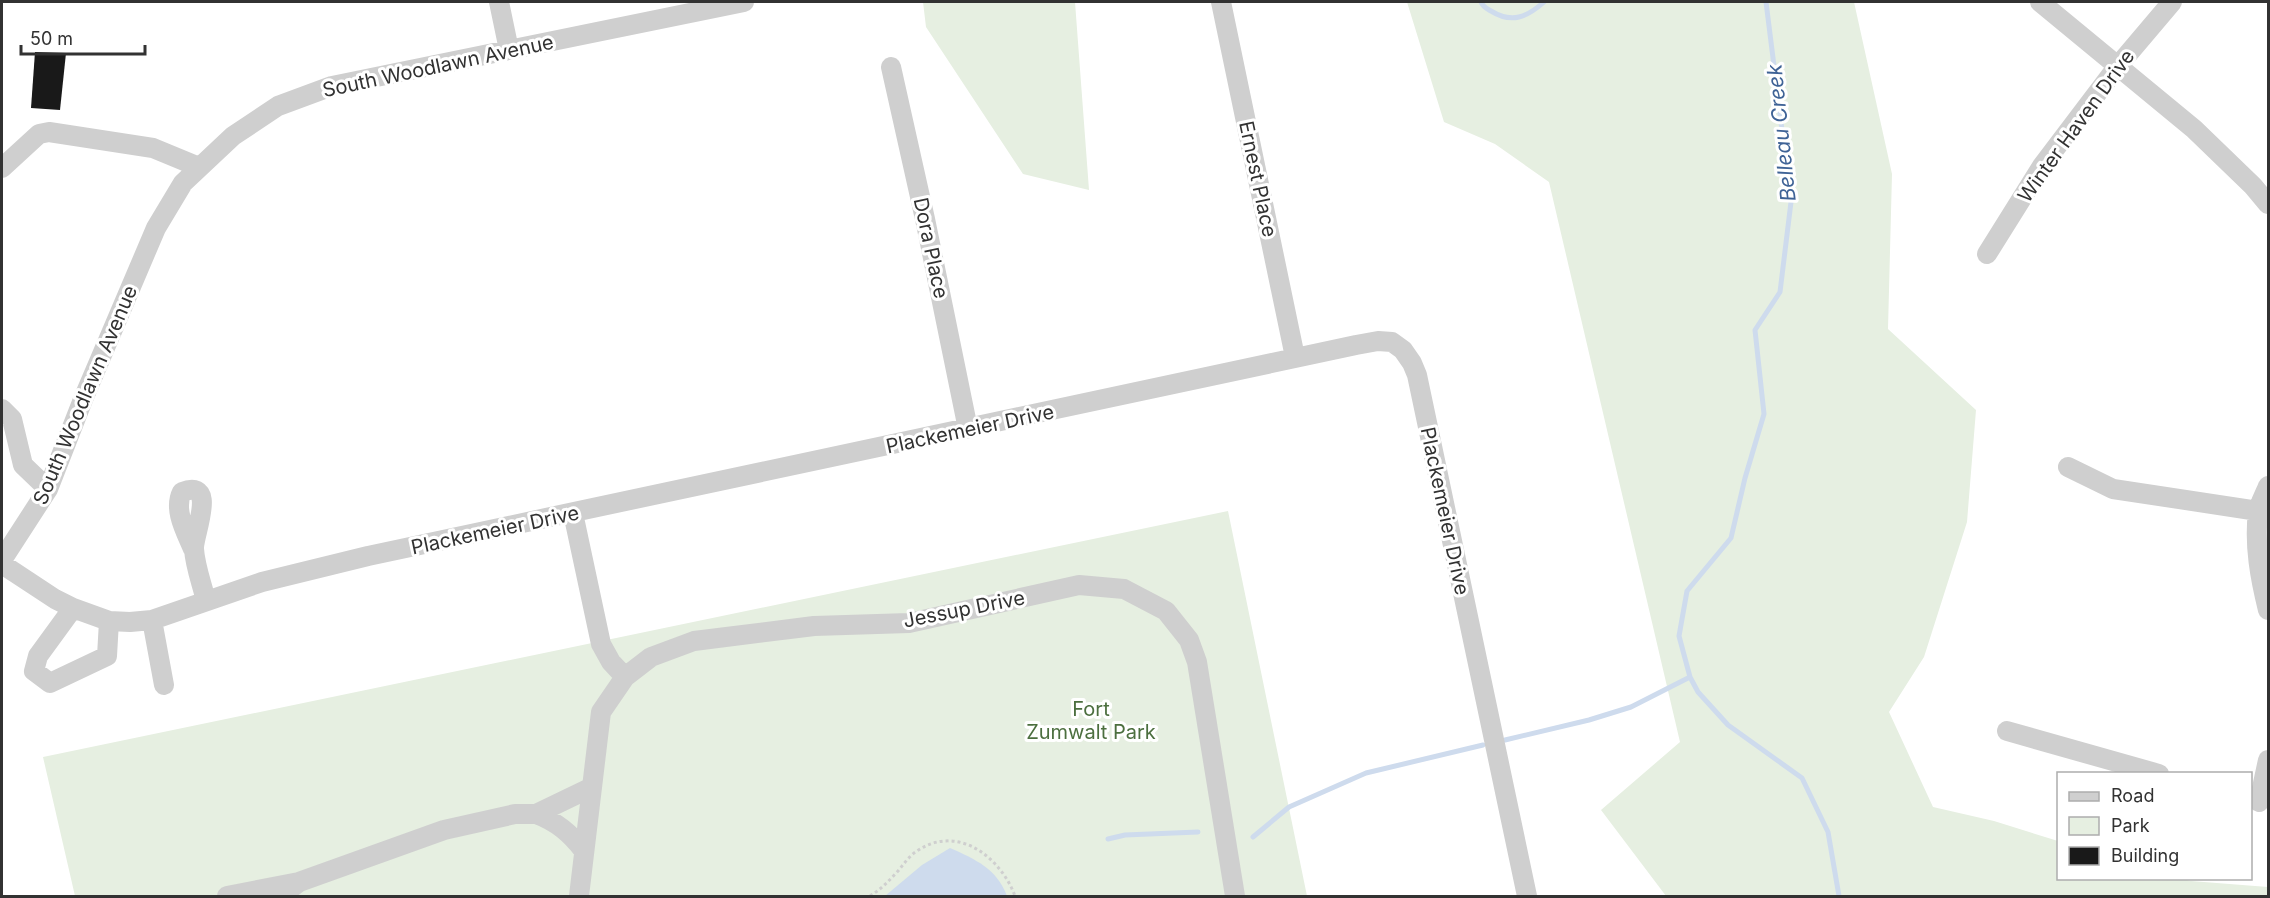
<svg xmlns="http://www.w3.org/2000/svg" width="2270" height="898" viewBox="0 0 2270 898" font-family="Inter,sans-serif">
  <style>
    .green { fill: #e6efe1 }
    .water { fill: #cedbed }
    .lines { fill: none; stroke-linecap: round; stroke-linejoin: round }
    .stream { stroke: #cedbed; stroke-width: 5 }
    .building { fill: #191919 }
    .path { stroke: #cfcfcf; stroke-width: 3; stroke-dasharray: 3 3; stroke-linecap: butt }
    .minor { stroke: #cfcfcf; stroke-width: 20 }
    .labels { text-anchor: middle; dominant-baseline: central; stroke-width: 6; stroke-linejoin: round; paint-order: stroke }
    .street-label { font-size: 20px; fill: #323232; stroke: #fff }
    .park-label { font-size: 20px; fill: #4c6f3f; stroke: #fff }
    .water-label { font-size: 21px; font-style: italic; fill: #3f6396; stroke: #fff }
  </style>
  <rect width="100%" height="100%" fill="#fff"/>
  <path class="green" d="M923 2H1075L1089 190 1023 174 926 27Z
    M1407 2H1854L1892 174 1888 329 1976 410 1967 522 1924 657 1889 712 1933 807 1994 821 2058 841V878L2183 879 2191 881 2268 887V896H1666L1601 810 1680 742 1549 182 1495 144 1444 122Z
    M1228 511 1307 896H75L43 757Z"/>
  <path class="water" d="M950 848C975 859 997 869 1007 896H885L922 865Z"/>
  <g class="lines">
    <path class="stream" d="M1481 2C1483 7 1486 8 1491 11 1512 24 1527 17 1544 2
      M1766 2 1791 202 1780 292 1755 330 1764 414 1745 478 1731 538 1687 591 1679 636 1690 677 1698 692 1728 725 1802 778 1828 832 1839 896
      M1505 740 1589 720 1631 707 1690 677
      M1253 837 1289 807 1366 773 1483 745
      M1108 839 1125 835 1198 832"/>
  </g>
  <path class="building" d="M35 52 66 53 60 110 31 108Z"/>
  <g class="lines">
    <path class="path" d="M870 896C881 889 889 881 898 871 904 864 909 856 917 851 958 823 1001 858 1015 896"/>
    <path class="minor" d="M499 2 509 50
      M1221 2 1295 357
      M2040 2 2194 129 2253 186 2268 204
      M891 67 925 219 968 429
      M2 168 39 134 49 132 153 148 199 167
      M1987 254 2042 166 2117 67 2172 2
      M2 409 12 419 23 465 48 489
      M2068 467 2113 489 2258 511
      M2268 486C2265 494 2259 504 2258 512 2254 545 2260 578 2268 610
      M573 513 601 644 611 662 625 677
      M193 549C186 532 173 510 182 492 219 478 193 535 194 549 195 566 202 584 206 601
      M2 560 48 489 84 397 156 228 183 183 233 136 278 106 332 86 744 2
      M2 564 55 599 73 608 109 621 130 622 152 620 262 582 368 556 1356 345 1378 341 1392 342 1403 350 1412 363 1417 375 1527 896
      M73 608 38 656 34 671 50 683 107 656 109 621
      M152 620 164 685
      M2007 731 2159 774
      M2259 802 2268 760
      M536 814C557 822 570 833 584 851
      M299 882 444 830 515 814H536L590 788
      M227 896 299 882 281 896
      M579 896 601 712 625 677 651 657 694 641 814 626 909 623 1079 585 1124 589 1166 611 1189 640 1197 662 1235 896"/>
  </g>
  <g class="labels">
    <g class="street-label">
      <text transform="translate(438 66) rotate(-12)">South Woodlawn Avenue</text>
      <text transform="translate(2076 126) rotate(-54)">Winter Haven Drive</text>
      <text transform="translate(1258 179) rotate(78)">Ernest Place</text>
      <text transform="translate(931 248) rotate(78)">Dora Place</text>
      <text transform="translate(85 395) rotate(-67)">South Woodlawn Avenue</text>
      <text transform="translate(970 429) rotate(-12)">Plackemeier Drive</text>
      <text transform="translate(1445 511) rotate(78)">Plackemeier Drive</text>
      <text transform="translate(495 530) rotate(-12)">Plackemeier Drive</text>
      <text transform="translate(964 609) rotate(-11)">Jessup Drive</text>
    </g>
    <g class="park-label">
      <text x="1091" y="709">Fort<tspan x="1091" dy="23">Zumwalt Park</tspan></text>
    </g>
    <g class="water-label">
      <text transform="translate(1781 133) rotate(-96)">Belleau Creek</text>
    </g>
  </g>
  <rect width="2270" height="898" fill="none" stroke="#323232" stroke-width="6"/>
  <rect x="2057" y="772" width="195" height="108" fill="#ffffff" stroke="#adadad" stroke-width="1.5"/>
  <rect x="2069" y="792" width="30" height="9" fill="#cfcfcf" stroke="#adadad" stroke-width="1.5"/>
  <text x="2111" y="802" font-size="18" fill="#323232">Road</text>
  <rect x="2069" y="817" width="30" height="18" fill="#e6efe1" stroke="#adadad" stroke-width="1.5"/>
  <text x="2111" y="832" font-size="18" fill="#323232">Park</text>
  <rect x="2069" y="847" width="30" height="18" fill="#191919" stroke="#adadad" stroke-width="1.5"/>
  <text x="2111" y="862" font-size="18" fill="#323232">Building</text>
  <path d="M21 45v9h124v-9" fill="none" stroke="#323232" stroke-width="3"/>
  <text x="30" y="45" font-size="18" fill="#323232" stroke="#ffffff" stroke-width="4.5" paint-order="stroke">50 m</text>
</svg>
